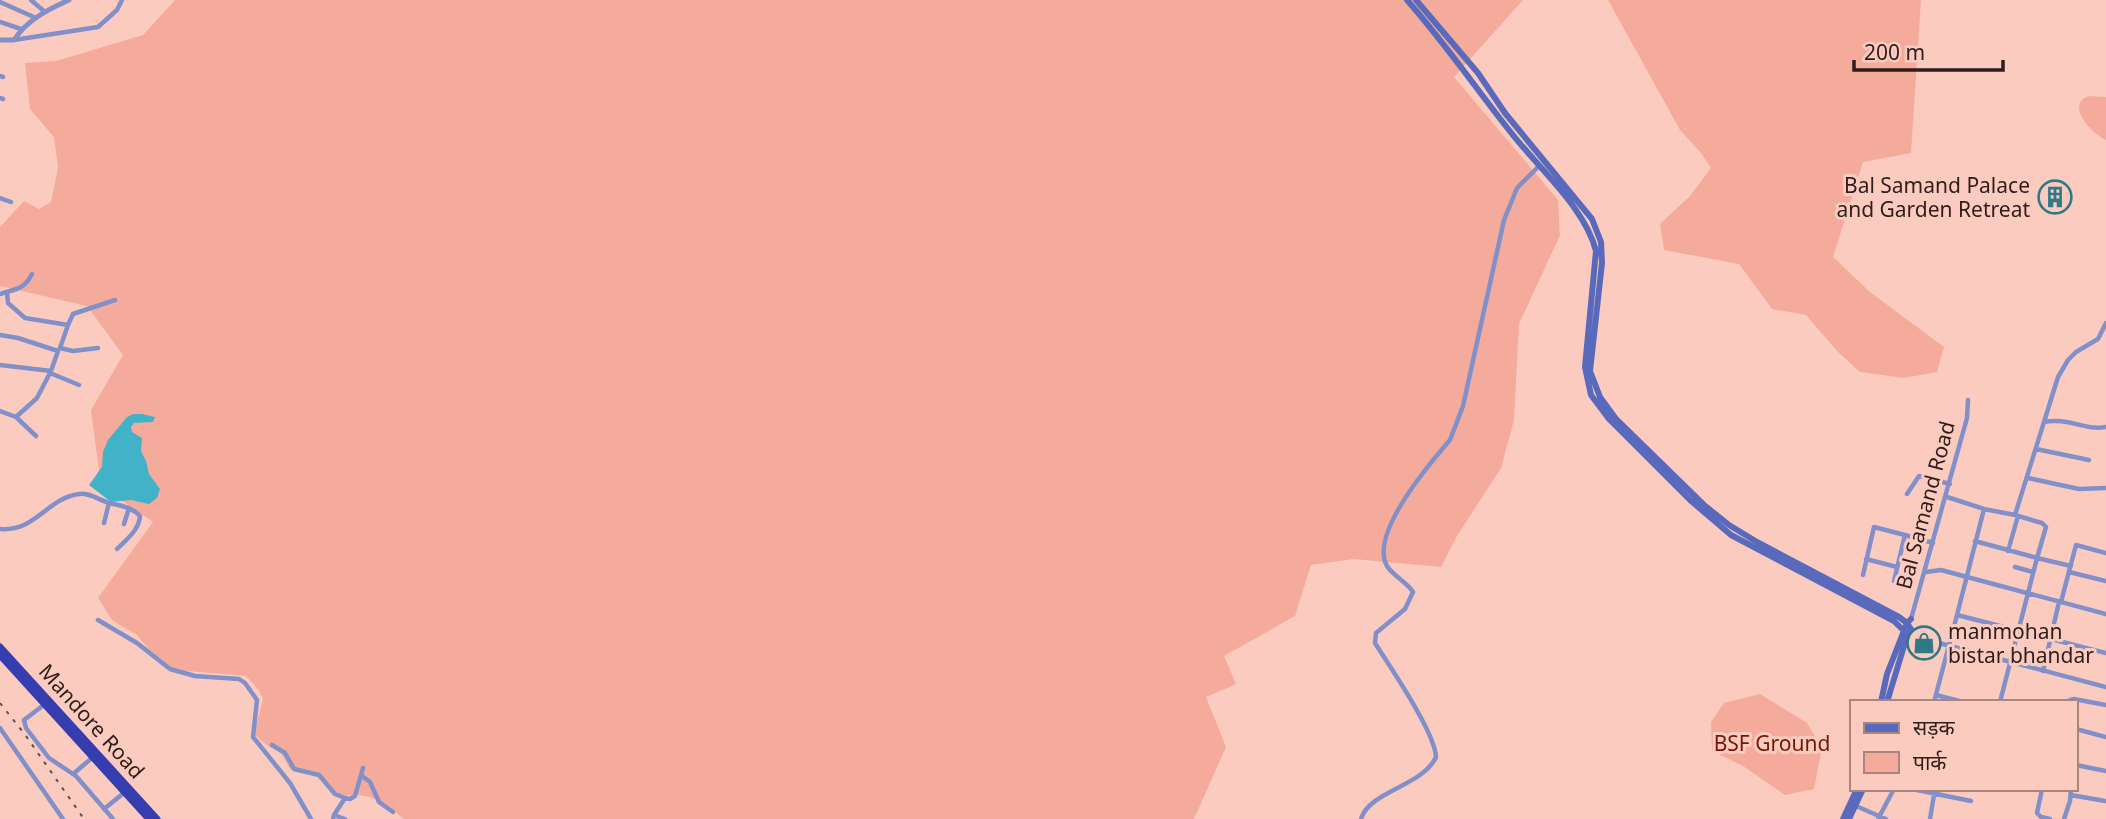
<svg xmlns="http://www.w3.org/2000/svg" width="2106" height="819" viewBox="0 0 2106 819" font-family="'Noto Sans','Noto Sans Devanagari',sans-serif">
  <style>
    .green { fill: #f5ab9b }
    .water { fill: #41b2c7 }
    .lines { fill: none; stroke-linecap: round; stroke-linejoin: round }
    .minor { stroke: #8190c8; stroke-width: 4.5 }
    .tertiary { stroke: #8190c8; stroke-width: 5 }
    .secondary { stroke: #596abc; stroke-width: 6 }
    .trunk { stroke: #363dae; stroke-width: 7 }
    .rail { stroke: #654c46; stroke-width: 2; stroke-dasharray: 3.5 7; stroke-linecap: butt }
    .labels { text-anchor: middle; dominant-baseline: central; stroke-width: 6; stroke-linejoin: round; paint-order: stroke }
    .poi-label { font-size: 21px; fill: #2e1d19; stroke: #fccbc0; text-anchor: end }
    .street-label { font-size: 21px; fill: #2e1d19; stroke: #fccbc0 }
    .park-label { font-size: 21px; fill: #731705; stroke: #fccbc0 }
  </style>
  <rect width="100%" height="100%" fill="#fccbc0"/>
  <path class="green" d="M175 0H1523L1454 77 1558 200 1560 235 1519 324 1514 420 1501 468 1457 536 1441 567 1354 559 1311 565 1295 616 1224 656 1236 684 1206 697 1226 747 1194 819H404C381 801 371 792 342 796L313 773 290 769 280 752 268 746 254 734 263 699 258 689 246 676 175 670 152 653 137 635 112 620 98 598 153 522 101 486 91 410 123 355 87 306 0 286V227L24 201 39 209 51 202 58 167 54 137 30 109 25 63 56 61 143 35Z
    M1608 0H1921L1911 153 1863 162 1833 257 1870 292 1944 347 1937 372 1904 378 1860 372 1837 351 1806 315 1772 309 1739 264 1664 250 1660 224 1690 196 1711 168 1701 153 1680 130Z
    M2089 96 2106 97V140C2092 134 2064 104 2089 96Z
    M1760 694 1807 723 1822 748 1814 789 1785 795 1743 766 1712 751 1711 722 1724 703Z"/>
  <path class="water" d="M133 414H142L155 417 153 422 134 423 131 427 132 432 142 438 141 451 146 461 149 474 160 489 157 498 149 504 131 500 111 502 89 485 102 467 103 452 108 440 127 417Z"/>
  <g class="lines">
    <path class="minor" d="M31 0 45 12
      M0 2 36 18
      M0 22 21 29
      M14 40 98 27 117 10 122 0
      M0 76 3 77
      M0 98 3 99
      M0 198 11 202
      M7 292 8 303 25 318 68 325 73 314 115 300
      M0 294C15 289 24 290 32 274
      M68 325 60 348 73 351 98 348
      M0 335 18 338 58 351 51 371
      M0 365 51 371 37 398 16 417
      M50 373 79 385
      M0 411 16 417 36 436
      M2044 422C2068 417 2085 431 2106 427
      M2036 449 2089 460
      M2028 478 2079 489 2106 488
      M1907 494 1919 476 1950 484
      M1947 497 1984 509 2015 515 2058 377 2068 360 2076 352 2098 339 2106 323
      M2015 515 2042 523 2046 527 2037 558 2071 566
      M104 523 109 503
      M124 524 129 508
      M0 529C36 532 47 498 79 494 89 492 100 501 110 503 121 506 132 507 140 516 139 530 127 539 117 549
      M1975 541 2037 558 2000 702
      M2008 551 2018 516
      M1866 559 1897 567
      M2015 567 2033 572
      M1926 572 1941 570 2106 614
      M2069 572 2106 581
      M1863 575 1874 527 1905 535
      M1894 581 1905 535 1933 543
      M2061 602 2076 545 2106 553
      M1957 615 1984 509
      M1911 619 1967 418 1968 400
      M98 620 137 643 170 669 195 676 239 679 245 683 257 700 253 737 290 783 311 819
      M1916 637 2106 687
      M2043 671 2059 602
      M1936 695 1963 702
      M2070 700 2074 699 2106 705
      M1934 702 1957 615 2106 653
      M45 704 24 720 26 728 49 758 76 776 113 819
      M0 728 63 819
      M2076 729 2106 737
      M272 745 285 753 294 769 319 775 335 794 345 798 334 815
      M2076 765 2106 771
      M73 774 93 757
      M362 776 370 782 379 802 393 812
      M1912 789 1971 801
      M2042 789 2037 813 2041 817 2050 819
      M2071 795 2105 801
      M345 798 350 799 355 796 363 768
      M1856 806 1886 819
      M104 809 125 792
      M333 819 334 815 345 819
      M1361 819C1369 791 1423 786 1436 757 1435 732 1390 667 1375 643L1376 633 1405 609 1413 592C1407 582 1393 576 1387 566 1369 534 1430 463 1450 440L1463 406 1504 220 1517 188 1539 166
      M1878 819 1894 789
      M1930 819 1935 789
      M2064 819 2070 801 2071 789"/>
    <path class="tertiary" d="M0 40H14C27 20 47 10 69 0"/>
    <path class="secondary" d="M1407 0C1444 42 1475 87 1509 130 1537 167 1585 207 1596 251L1585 367 1591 395 1609 419 1690 500 1731 535 1894 621 1908 635 1916 637 1907 623 1899 617 1757 542 1729 525 1704 505 1616 419 1600 397 1590 371 1602 263 1601 242 1592 219 1505 113 1478 73 1416 0
      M1881 702 1887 674 1907 623 1911 619
      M1887 702 1908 633
      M1843 819 1857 789
      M1849 819 1863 789"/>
    <path class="trunk" d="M0 647 157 819
      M0 655 149 819"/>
    <path class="rail" d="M0 703 26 736 84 819"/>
  </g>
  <defs>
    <symbol id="building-ring" viewBox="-11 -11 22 22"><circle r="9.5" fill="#fccbc0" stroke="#327885" stroke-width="1.5"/><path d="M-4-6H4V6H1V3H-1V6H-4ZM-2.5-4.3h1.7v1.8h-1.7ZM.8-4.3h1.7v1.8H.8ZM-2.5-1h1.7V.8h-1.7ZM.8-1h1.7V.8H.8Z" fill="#327885"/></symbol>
    <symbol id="shop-ring" viewBox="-11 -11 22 22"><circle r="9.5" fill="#fccbc0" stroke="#327885" stroke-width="1.5"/><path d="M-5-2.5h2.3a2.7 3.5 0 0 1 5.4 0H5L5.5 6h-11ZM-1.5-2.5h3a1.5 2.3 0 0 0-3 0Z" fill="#327885"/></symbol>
  </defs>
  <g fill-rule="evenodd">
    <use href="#building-ring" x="2036" y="178" width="38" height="38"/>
    <use href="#shop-ring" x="1905" y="624" width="38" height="38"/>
  </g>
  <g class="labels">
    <g class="poi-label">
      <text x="2030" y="185">Bal Samand Palace<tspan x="2030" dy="24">and Garden Retreat</tspan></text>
      <text x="1948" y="631" text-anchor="start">manmohan<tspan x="1948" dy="24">bistar bhandar</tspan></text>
    </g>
    <g class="street-label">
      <text transform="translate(1925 505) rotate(-75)">Bal Samand Road</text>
      <text transform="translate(92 721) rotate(48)">Mandore Road</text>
    </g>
    <g class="park-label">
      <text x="1772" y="743">BSF Ground</text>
    </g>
  </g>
  <rect x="1850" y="700" width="228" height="91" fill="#fccbc0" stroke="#aa857d" stroke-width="2"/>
  <rect x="1864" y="723" width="35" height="10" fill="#596abc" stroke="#aa857d" stroke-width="2"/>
  <text x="1913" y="735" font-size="21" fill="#2e1d19">सड़क</text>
  <rect x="1864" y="752" width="35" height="21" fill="#f5ab9b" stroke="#aa857d" stroke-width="2"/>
  <text x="1913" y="770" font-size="21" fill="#2e1d19">पार्क</text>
  <path d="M1854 60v10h149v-10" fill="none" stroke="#2e1d19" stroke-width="3.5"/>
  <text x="1864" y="60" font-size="21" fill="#2e1d19" stroke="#fccbc0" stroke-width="5" paint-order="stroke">200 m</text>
</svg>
